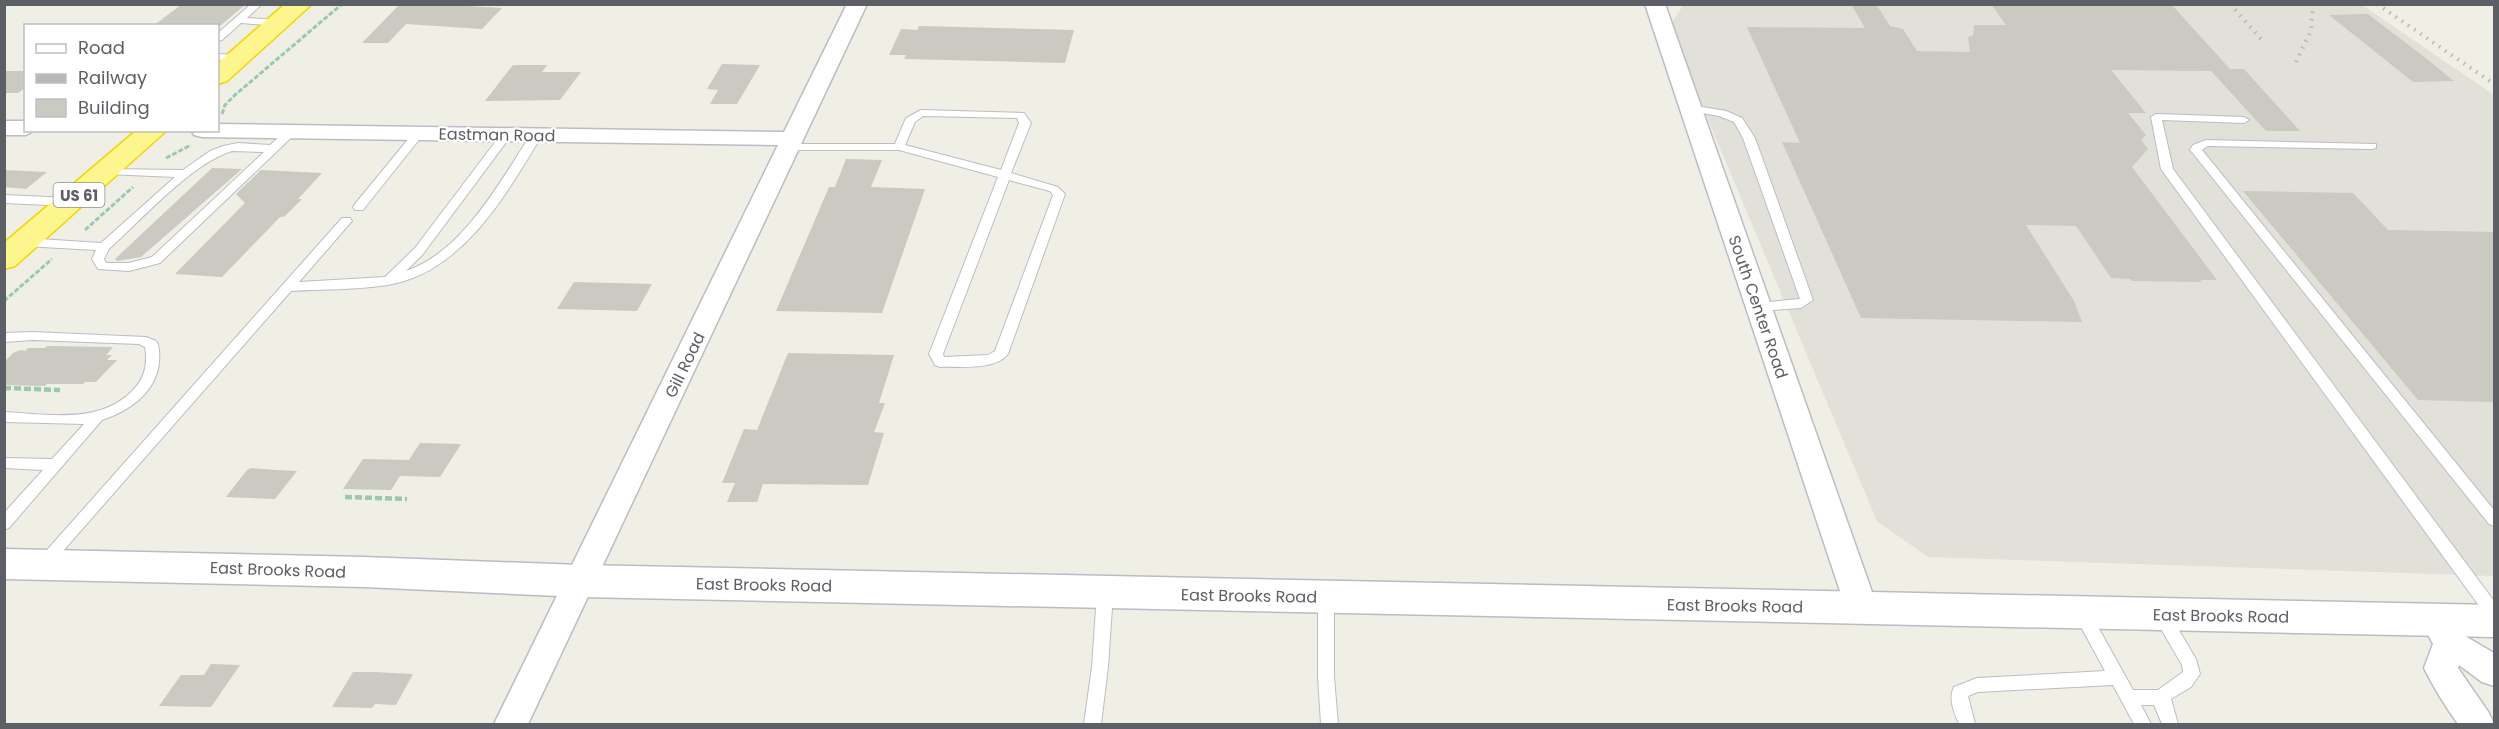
<svg xmlns="http://www.w3.org/2000/svg" width="2499" height="729" viewBox="0 0 2499 729" font-family="Poppins,sans-serif">
  <style>
    .industrial { fill: #e1e0d9 }
    .building { fill: #cac9c2 }
    .lines { fill: none; stroke-linecap: round; stroke-linejoin: round }
    .lane-casing { stroke: #bcbdc4; stroke-width: 2 }
    .street-casing { stroke: #bcbdc4; stroke-width: 3 }
    .secondary-casing { stroke: #babcc3; stroke-width: 3 }
    .highway-casing { stroke: #f4d500; stroke-width: 3 }
    .path-far1 { stroke: #9bc8b0; stroke-width: 3; stroke-dasharray: 5 2; stroke-linecap: butt }
    .path { stroke: #9bc8b0; stroke-width: 4.5; stroke-dasharray: 7 3; stroke-linecap: butt }
    .lane { fill: #fff; fill-rule: evenodd }
    .street { fill: #fff; fill-rule: evenodd }
    .secondary { fill: #fff; fill-rule: evenodd }
    .highway { fill: #fdf58e; fill-rule: evenodd }
    .rail { stroke: #b8b8b9; stroke-width: 4; stroke-dasharray: 1.5 6; stroke-linecap: butt }
    .labels { text-anchor: middle; dominant-baseline: central; stroke-width: 4.5; stroke-linejoin: round; paint-order: stroke }
    .shield { fill: #fff; stroke: #8e8f94; stroke-width: 1.5 }
    .shield-label { font-size: 15px; font-weight: bold; fill: #5d5f66 }
    .street-label { font-size: 16px; fill: #5d5f66; stroke: #fff }
  </style>
  <rect width="100%" height="100%" fill="#efefe5"/>
  <path class="industrial" d="M1684 4 2362 5 2494 95V576L1928 557 1877 521 1669 27Z"/>
  <path class="building" d="M182 4H246L220 26H153Z
    M400 4H433L502 8 482 29 406 24 388 43H362Z
    M1851 4H1876L1890 26 1903 29 1917 51 1970 52 1968 37 1973 35 1974 25H2006L1991 4H2171L2230 69H2244L2300 131H2266L2211 71 2111 70 2146 113H2128L2146 135 2141 140 2148 149 2132 167 2217 280H2200L2202 282 2132 281 2130 279 2111 278 2076 226 2026 225 2074 301 2082 322 1861 318 1782 142 1800 143 1747 27 1865 28Z
    M2368 14 2423 56 2454 81 2413 82 2329 15Z
    M919 26 1074 30 1065 63 904 59 906 55H889L901 29 917 30Z
    M722 64 760 65 737 104H710L718 90 707 89Z
    M513 65H547L542 72H581L560 100 485 101Z
    M4 71H26V87L18 93H4Z
    M846 159 882 160 871 187 925 189 882 313 776 311 829 187H835Z
    M212 168 242 169 141 257 117 261 115 259Z
    M4 170 47 172 26 189 4 187Z
    M261 170 322 173 298 199H302L284 217H280L222 277 175 274 245 203 236 194Z
    M2243 191 2353 193 2388 230 2494 232V402L2418 400Z
    M574 282 652 284 637 311 557 309Z
    M47 346 113 347 106 355H112L107 360H117L96 382H85L83 384H47L45 386 4 385V362L13 353 21 350 25 351 28 348H45Z
    M788 353 894 355 879 403H885L874 432 884 433 868 485 763 484 757 502H727L735 483H722L744 429 757 430Z
    M420 443 461 444 440 477 400 476 391 490 343 489 363 459 409 460Z
    M251 468 276 470 297 471 275 499 226 497 247 470Z
    M211 664 240 665 211 707 159 706 181 675H204Z
    M353 672H374L413 674 396 705 375 704 372 708 332 707Z"/>
  <g class="lines">
    <defs>
      <path id="lane" d="M251 4H262L247 18 279 20 284 23 279 26 241 23 222 40 218 41V33Z
        M218 54 238 55 243 58 238 61 218 60Z
        M1690 105 1726 111 1742 118 1755 138 1813 300 1801 308 1758 311 1752 307 1758 303 1800 299 1743 138 1734 122 1719 116 1686 110 1685 108Z
        M921 110 1024 113 1031 123 1011 173 1058 187 1065 194 1008 354C994 371 960 366 940 367L935 365 929 354 998 177 899 150H789L783 147 789 144H895L906 118ZM923 116 1017 118 1019 123 1001 170 905 145 915 122ZM1009 180 1050 191 1053 195 995 351 988 355 944 357 943 354Z
        M2156 114 2244 117 2249 120 2244 123 2162 120 2173 169 2494 601V619L2488 618 2161 169 2151 117Z
        M291 129 297 132 295 134 160 263 129 271 98 269 92 259 96 250 24 246 18 242 24 238 101 243 175 177 107 174 103 173V169L183 170 210 151 223 146 238 143 270 145 287 130ZM232 151 264 152 152 257 129 263H106L104 259 109 249C141 220 192 163 232 151Z
        M418 131 422 132V136L363 210H355L353 207 355 204 414 132Z
        M506 132 512 135 510 137 423 254 406 271C464 251 500 181 532 133H540L542 135C506 195 463 272 388 285 357 290 323 289 291 291L49 567 44 569 39 567 36 563 39 559 342 218H350L352 221 299 282 385 277 415 248 502 133Z
        M2206 140 2376 144V148L2372 149 2208 146 2202 150 2494 510V526L2489 524 2192 152 2190 150 2193 145Z
        M4 195 71 198 77 202 71 206 4 203Z
        M33 332 146 337 156 341 158 344C166 384 136 409 102 420L9 528 4 530V513L43 470 4 468V458L52 459 84 424 4 422V412C48 414 100 425 133 390 145 378 148 363 145 347L139 344 33 340 4 342V333Z
        M1105 587 1111 588 1113 593 1108 667 1101 724H1084L1092 667 1097 593 1099 588Z
        M1326 591 1332 592 1334 597V677L1338 724H1321L1318 677V597L1320 592Z
        M2082 607 2088 609 2133 690H2158L2183 672 2182 665 2153 615 2155 610 2161 608 2167 610 2196 659 2200 674 2191 687 2171 699 2178 724H2162L2154 705H2141L2151 724H2134L2113 685 1978 692 1968 696 1975 724H1959C1954 712 1948 699 1954 687L1977 678 2105 671 2074 614 2076 609Z"/>
      <path id="street" d="M847 4H867L528 724H494L778 145 202 137 194 135 191 130H218V124L784 132Z
        M1645 4H1665L1878 609 1873 618 1862 622 1851 618 1846 609Z
        M4 121H26V130H35L26 135H4Z
        M2442 617 2453 621 2465 636 2494 653V686L2482 682 2459 665 2458 668 2489 713 2494 724H2458C2445 706 2434 688 2424 668L2433 644 2426 631 2431 621Z"/>
      <path id="secondary" d="M4 549 364 557 581 565 2494 605V637L581 597 364 587 4 579Z"/>
      <path id="highway" d="M285 4H312L227 81 218 84V63Z
        M137 130H167L15 266 4 269V243Z"/>
    </defs>
    <use href="#lane" class="lane-casing"/>
    <use href="#street" class="street-casing"/>
    <use href="#secondary" class="secondary-casing"/>
    <use href="#highway" class="highway-casing"/>
    <path class="path-far1" d="M222 114 225 105 235 95 342 4
      M166 158 191 145
      M85 230 133 187
      M4 301 52 259"/>
    <path class="path" d="M4 388 60 390
      M345 497 407 499"/>
    <use href="#lane" class="lane"/>
    <use href="#street" class="street"/>
    <use href="#secondary" class="secondary"/>
    <use href="#highway" class="highway"/>
    <path class="rail" d="M2230 4 2261 39
      M2377 4 2494 84
      M2296 62 2311 31 2313 4"/>
  </g>
  <g class="labels">
    <rect class="shield" x="53.5" y="183" width="51" height="24" rx="4.5"/>
    <g class="shield-label">
      <text x="79" y="195">US 61</text>
    </g>
    <g class="street-label">
      <text transform="translate(497 135) rotate(1)">Eastman Road</text>
      <text transform="translate(1758 307) rotate(71)">South Center Road</text>
      <text transform="translate(685 365) rotate(-64)">Gill Road</text>
      <text transform="translate(278 570) rotate(2)">East Brooks Road</text>
      <text transform="translate(764 585) rotate(1)">East Brooks Road</text>
      <text transform="translate(1249 596) rotate(1)">East Brooks Road</text>
      <text transform="translate(1735 606) rotate(1)">East Brooks Road</text>
      <text transform="translate(2221 616) rotate(1)">East Brooks Road</text>
    </g>
  </g>
  <rect width="2499" height="729" fill="none" stroke="#5d5f66" stroke-width="12"/>
  <rect x="24" y="24" width="195" height="108" fill="#ffffff" stroke="#bebfc2" stroke-width="1.5"/>
  <rect x="36" y="44" width="30" height="9" fill="#ffffff" stroke="#bebfc2" stroke-width="1.5"/>
  <text x="78" y="54" font-size="18" fill="#5d5f66">Road</text>
  <rect x="36" y="74" width="30" height="9" fill="#b8b8b9" stroke="#bebfc2" stroke-width="1.5"/>
  <text x="78" y="84" font-size="18" fill="#5d5f66">Railway</text>
  <rect x="36" y="99" width="30" height="18" fill="#cac9c2" stroke="#bebfc2" stroke-width="1.5"/>
  <text x="78" y="114" font-size="18" fill="#5d5f66">Building</text>
</svg>
